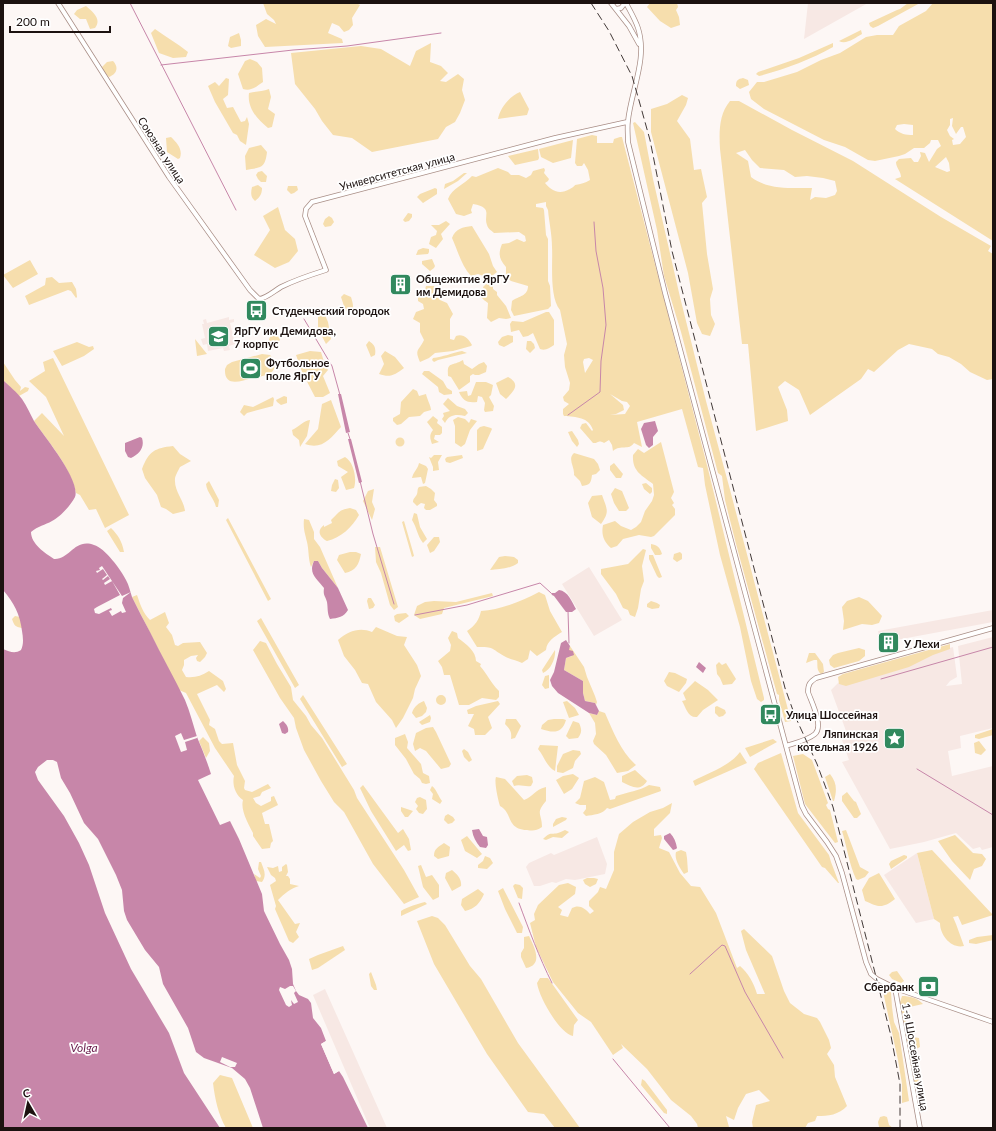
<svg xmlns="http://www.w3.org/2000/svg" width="996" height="1131" viewBox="0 0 996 1131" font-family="Lato,sans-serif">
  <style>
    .built { fill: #f7e8e4 }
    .green { fill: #f6dead; fill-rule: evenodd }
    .water { fill: #c786a9 }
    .pier { fill: #fdf7f5 }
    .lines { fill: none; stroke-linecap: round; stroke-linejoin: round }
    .stream { stroke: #c786a9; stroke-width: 1 }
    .secondary-casing { stroke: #a98e86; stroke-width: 5.5 }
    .secondary { stroke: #fff; stroke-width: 4 }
    .rail { stroke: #423937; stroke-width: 1; stroke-dasharray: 8 4; stroke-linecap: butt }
    .labels { text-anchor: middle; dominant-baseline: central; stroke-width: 3.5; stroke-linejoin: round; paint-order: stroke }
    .street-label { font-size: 11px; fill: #1c1210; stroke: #fff }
    .poi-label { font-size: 11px; font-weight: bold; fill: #1c1210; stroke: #fff; text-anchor: start }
    .water-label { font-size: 12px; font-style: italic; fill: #6b1e4e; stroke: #fff }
  </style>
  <rect width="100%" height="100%" fill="#fdf7f5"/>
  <path class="built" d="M808 3H868L804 39Z
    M229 317V320L234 319V322L230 323 235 344 229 346 230 350 224 351 223 348 208 351 207 344 203 345 201 339 205 338 202 324H204L203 320 206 319 207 323Z
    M589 567 622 620 594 636 562 584Z
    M993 610V622L880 643 878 631Z
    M993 637V728L960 736 961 748 948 751 952 776 993 766V847L982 850 980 847 973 849 956 833 924 842 890 849 842 762 849 760 842 740 846 731 831 690 841 680 953 647 957 677 950 681 946 686 962 684 958 646Z
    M597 837 607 864 605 874 575 880 566 879 556 883 552 882 540 886H534L526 867 529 863 551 853 554 855Z
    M917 853 934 919 916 923 884 875Z
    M325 989 387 1128H370L313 995Z"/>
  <path class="green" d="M263 3H356L360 5 352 18 353 25 349 30 344 32 339 26 332 23 328 33 342 39 343 43 265 47 258 36 256 25 266 19 276 24 274 20 267 14Z
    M650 3H677L678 7 676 10 679 17 680 25 671 28 660 21 647 7Z
    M908 3H920L878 26 873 28 870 26 869 23 897 10 900 9Z
    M933 3H993V241L895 179 901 177C901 171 896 168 896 162L899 159 911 158 914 162H918L921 156 920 152 925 153 929 162 937 149 941 146 938 140H931L930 143 924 148H914L905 154 899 156 875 161 868 160 845 147 824 140 764 109 751 99 749 92 757 82H764L797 72 821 60 840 53 866 37 877 35H893L899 26 926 11ZM953 118 952 126 956 134 961 127H963L966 137 960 144 953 145 952 140 954 139 950 136 947 130 950 125V119ZM904 124 913 125V135C906 135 900 134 895 129L897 125ZM946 157 949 163 950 171 947 172 935 167Z
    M86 6C93 12 102 19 95 28L90 29 86 19H80L74 14 77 10Z
    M155 29C166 37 177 43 188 52L186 57 173 58 159 53 151 33Z
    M861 30 862 34C855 38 846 45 839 41Z
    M239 33 241 40V46L231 48 228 46 230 37Z
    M431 43 430 62 441 66 448 73 440 81 446 82 458 74 464 79 462 90 465 100 460 113 455 122 446 127 438 139 372 152 352 138 333 135 322 121 315 109 295 84 291 53 361 46 381 49 410 66 416 51Z
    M833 43V47C810 60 785 69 759 76L756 74 758 72 799 58Z
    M250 59 257 62 262 68 263 82C257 86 251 92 243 89L238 74 245 61Z
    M113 61C119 67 117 74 109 77L104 72 102 67 107 62Z
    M226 78 229 79 228 95 223 99 227 108 233 107 241 122 245 121 247 117 249 124 246 145 240 141 237 135 233 133 215 102 208 86 215 82 219 86Z
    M743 78 748 80 749 85 740 89 736 86C736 80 738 79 743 78Z
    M269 89 271 97 268 109 275 114 272 127 268 128C257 119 247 108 249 93 256 91 262 92 269 89Z
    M520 92 529 109 527 115 498 119C500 108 510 96 520 92Z
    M682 95 688 98 686 105 677 121 690 139 694 170 701 169 707 197 702 203 707 254 713 289 710 299 711 315 715 324 710 336 702 334 697 323 688 273 651 132V109L667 104Z
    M730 101H739L792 130 853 161 941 217 991 246 988 251 993 254V379L987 380 970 372 961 364 949 357 938 354 932 349 909 344 898 350 874 372 868 369 861 379 810 415 799 390 785 381 778 387 787 410 788 421 756 431 748 344H742L720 149C719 132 719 114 730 101ZM745 150 752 160 760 168 784 170 795 177 807 176 823 178 835 181 837 191 835 195 826 198 815 197 810 200 812 188C791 188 768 190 751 177L748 161 736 153Z
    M635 122 644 132 653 179 680 297 706 401 729 486 791 721 785 722 779 700V695L777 694 736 544 725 500 722 476 718 473 681 332 664 276 657 230 633 123Z
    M592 135 597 136V143H613L614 139 620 137H622L707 465 764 698V700L761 702 757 699 751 681 740 627 720 555 705 485 703 468 698 467 682 409 637 422 642 447 634 443C629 451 621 444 613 451L612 445 609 440 604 443C601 441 599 441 596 443H593L580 428 582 424 586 423 592 431 593 430C589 417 576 417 564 416L563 414V409L569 404 564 401 563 397 569 390 570 383 565 367 564 355 567 344 560 310C549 297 553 263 552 247 552 234 549 222 548 210L546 206V202L536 204V207L543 208 544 210 546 235 548 239V281L550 286 551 306 548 309 514 316 511 310 512 301C519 296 528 296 528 286L511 281 506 277V267C499 259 498 254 502 244L509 243 517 239 524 242 526 241 525 236 519 232 494 233C491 230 488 229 487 225 483 215 494 208 473 204L471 210 472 213 464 216 456 214 448 199C452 188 464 185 472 176L476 177 498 168 508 172 511 175H519L526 178 531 175 533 171 544 168 545 170 544 173 549 179 548 181 545 183C552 191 559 195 570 189 570 189 575 186 575 185 581 184 585 183 590 180L588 170 584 163 582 166H577L575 163 577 139ZM589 358 593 360 585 373 583 362 584 359ZM610 394 622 401 627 402 630 406 625 414 610 415 616 414 624 410 623 405Z
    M171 137C177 143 183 149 180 158L178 159 167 152 166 138Z
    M573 140 571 158 553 163 541 157 539 149Z
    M261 145 267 152C265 169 261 167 246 170L245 156 249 148Z
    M538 149 539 158 538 160 515 165 508 156Z
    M262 171 267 176 266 182H261L258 179 256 175 258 172Z
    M464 173H467L458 181 444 189 445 184 453 181Z
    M258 185 262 188C262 194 260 197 255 201 250 197 251 192 252 187Z
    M288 186H297L298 190 294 193 291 194 287 190Z
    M435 188 437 189V194L423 203 417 197 420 194Z
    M278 207 285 230 295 239 298 251 289 262 275 268 254 255 270 230 263 216Z
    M408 213 412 214V217L409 221 405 222 403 220Z
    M329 216 332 218 334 222 331 226 325 227 323 224 325 219Z
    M446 221 450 224 441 234 443 239 436 248 429 244 431 237 436 235 437 231 431 225H439Z
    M472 226 489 254 493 266 497 272 489 278 478 274 471 276C461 265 458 251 452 238 455 229 463 227 472 226Z
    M423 248 429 249V252L428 254 416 255 418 250Z
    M432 259 435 266 434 268 430 271 422 264V261Z
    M30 260 38 274 13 288 3 275Z
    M52 277 59 283 72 282 76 289 77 297 76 298 71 291 68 290 29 305 25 296 45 285 46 278Z
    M491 283 493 284V289L497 292V295L506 306 511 318 506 319 499 318 491 322 487 318 488 303C484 300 479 297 481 292L485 293 483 287 486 284Z
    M426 286H434L439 295 440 300 447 303 453 314 450 319V339L454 340 456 336C463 333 469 339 472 345L471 346 453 351 435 353 429 358 420 362C414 349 419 351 424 340L420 332V323L413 319 416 312 424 309 423 304 418 301V297L424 293Z
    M344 294 351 297C353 304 355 309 349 314L345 309 341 297Z
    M546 312H549L554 320V345C549 348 546 351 540 349L533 333 528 336 523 337 519 330 511 332 510 324 512 321 523 322Z
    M320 314 325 315 328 322 331 339 326 344 318 329V317Z
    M222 326 225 334 215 336 213 329Z
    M276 333 280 339 277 347 267 350 266 348 271 334Z
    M508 335 513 336V342L504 347 499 345 498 342 502 337Z
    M195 339 207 354 197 356Z
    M369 341C375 345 376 348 375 355L371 357 366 345Z
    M527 341H531L534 344 535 348 530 353 526 349Z
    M77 342 89 347 93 346 94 349 84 356 62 366 53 351Z
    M310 351 321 352 325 365 328 370 323 376 330 393 323 397H315L302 372 296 355Z
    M385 351 395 357 404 368C395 375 390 378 379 374L384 364 381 356Z
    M462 351 467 353 438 360 434 362 432 360 433 358C443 357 452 353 462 351Z
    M262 354 270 355C276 360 277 367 271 373 265 376 258 377 252 378 241 381 224 388 225 369L227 365 232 362Z
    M53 358 129 515 105 528 96 509 89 510 80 495 76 493C70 466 49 443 34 421L42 413 64 436 46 397 29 381 45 371 43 362Z
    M463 360 464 364 472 369 479 364 484 362 487 366 486 372 479 375H475L473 374 470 376V382L459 390 451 377 448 376C447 361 451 367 463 360Z
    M3 362 15 380 21 387 20 391 25 387 29 388 28 391 19 396 3 380Z
    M424 371H429L443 381 447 388 452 391V394L444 395 439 392 438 387 422 374Z
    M508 377C521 384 514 391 506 399L500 394 496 383Z
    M476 382H486L493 385 491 395 489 397 494 406 493 411 485 412 484 410 485 403 482 397 478 396 477 402C467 403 463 401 459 392L467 391 468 396 471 395Z
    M413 389 417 391 419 396 426 394C427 399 431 406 431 410L424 412 420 416 409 417 401 424 397 425 393 421V418L400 414 401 402Z
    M284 396 287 397V403L281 405 277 402 276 400Z
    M273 397 274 399 273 406 247 413 244 416 240 412 244 405 253 407Z
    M448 398 457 406 465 409 468 413 465 416C457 414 449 414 445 423L442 419 444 416 443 413 450 411 443 404Z
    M331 400 341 427C330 439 322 450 305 444L318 429 322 404Z
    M433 416 438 420 437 423 442 427V433L440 435H435L434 439 439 442 432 444C430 438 429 435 433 430L427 422Z
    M458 417 465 419 469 423 471 419 477 421 470 430 465 444 461 447 455 443V426L453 420Z
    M310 420 307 436 300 447 299 440 293 435 292 430C299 427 303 421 310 420Z
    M484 426 491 428 492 429 483 449 477 451V430L480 427Z
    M572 431 578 440 579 444 577 447 572 441 568 432Z
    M395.5 442a4.5 4.5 0 1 1 9 0a4.5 4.5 0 1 1-9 0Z
    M661 442 674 492 671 498 674 503 672 505 675 509V515L654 536 651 537 639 535 623 539 617 546 611 548C604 542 601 535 603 525L615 521 621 526 631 530 636 527 641 522 645 511 652 501 654 495 653 484C641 475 632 471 633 455L638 449 644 453Z
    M173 446 180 454 191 461 180 467C178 471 175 476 175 479 174 491 184 500 185 511L173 514 166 509 161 507 157 495 145 478 142 469C149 451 155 448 173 446Z
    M574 453 594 459 598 464 600 470 596 474 592 475C591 483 590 485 582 486L580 481 574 475C575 467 567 459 574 453Z
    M434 455H442L438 462 439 470 433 471V467L429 457 431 458Z
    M462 455 463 458 450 463 446 462 445 459 447 457Z
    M345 457C354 462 357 479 354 488L346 490 341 477 348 472 338 466 337 461Z
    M419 463 426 466 428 469 425 483 423 484 421 477 412 478C413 472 418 469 419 463Z
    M614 463 623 474 621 478H616L610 470V466Z
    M335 479 338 480 339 488 336 492 331 491 332 485Z
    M209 481 219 500 218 507H216C214 498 207 493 206 484Z
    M646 483 652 488V492L650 494 644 489 642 484Z
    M426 486 431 489 435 493 434 500 437 504V506L430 510H426L424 508 425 504 421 503 417 506 413 502C413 498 416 497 417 494 418 491 417 489 419 487Z
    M615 488 622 491 629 508 626 511H619L614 503 611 494Z
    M374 489 372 502 375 509 372 520 363 501 368 491Z
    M602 495C607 509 610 512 601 524L592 517 588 503 592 496Z
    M350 508 356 510 359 515C352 527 341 538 327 541 320 537 316 531 324 525V527L332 523 331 520C339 513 338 510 350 508Z
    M414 513 417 514 420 527 427 539 423 543C417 535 417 528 412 520Z
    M228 518 271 599 268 601 226 520Z
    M304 519 309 520 314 532V539L320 547 338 588 322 568 318 561H314L311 567C308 558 309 550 307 542 305 533 303 529 304 519Z
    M404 521 413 552 414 556 412 557 402 522Z
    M111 528C118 535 122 541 124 552H120L107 531Z
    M434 537H439L440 542 434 551 430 553 427 545Z
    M651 544C657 545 660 547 662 554L660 555H655L651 548Z
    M375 547H380L398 607 394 610 390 605 381 573 376 562Z
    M643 549 646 550 642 566 644 581 641 589 638 608 635 617 630 615 628 610 623 608 616 594 601 574V569L628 564Z
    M350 552H356L361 554C359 564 356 571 345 573L337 560 339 555Z
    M680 552 682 554V559L677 562 673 559 674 554Z
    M649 555H653L662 577 659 578 657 576 649 559Z
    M505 556 514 557 518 560V563C511 569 498 569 490 570L499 557Z
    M539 592 545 595 550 611 562 632C554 637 547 641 546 650L537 656 530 650 528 659 522 663C516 660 509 659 504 656 490 648 495 647 477 647L467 631C475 626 479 620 481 611 500 610 522 601 539 592Z
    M492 593 493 596 444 608 442 614 420 619 414 615 417 606 425 602 434 601 456 602Z
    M137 595C140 604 143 613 150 620L165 612 169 623 166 627 172 635 175 645 178 646 183 643 200 642 207 653 205 657 200 662 197 661 196 658 198 655 191 656 184 660V665L182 670 186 677C195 678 201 676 209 671L223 681 226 689 224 692 217 685 197 694 210 720 209 725 215 729 219 741 222 744 233 743 237 765 245 781 244 788 245 790 252 792 268 784 271 788 262 792 260 796 253 798 256 803 261 806 271 801V797L274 796 278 805 262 813 265 824H269L273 841 271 843 270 848 262 849 253 836V833C249 825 240 810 243 800 235 795 232 784 234 776L215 748 186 693 179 690 132 597Z
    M859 597 868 601 882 616 879 623 872 625 862 624 843 630 844 621 842 607 847 601Z
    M368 598H371L375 605 373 608 369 609 367 601Z
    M651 601 657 603 660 605 659 608 652 609 647 607V604Z
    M406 613 409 616 399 623 395 621 394 616 397 614Z
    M15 616 20 617 22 628C15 627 14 625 12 619Z
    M261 618 299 685 295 688 257 621Z
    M376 627 397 636 407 637 404 645 417 665 421 676 415 689 413 698 403 718 396 728 392 720 376 702 368 684 362 683 355 670 344 656 338 640C348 631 360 627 372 632Z
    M452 631 457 633 458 638C466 644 476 651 476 661L481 664 480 666C488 675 490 682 499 691V697L496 700 482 698 469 705H459L450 675H444L442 667 438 661 450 651 451 645 448 638Z
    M260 641 266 643 277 664 291 687 293 700 306 716 311 725 322 738 354 790 357 798 404 870 419 897 404 904 373 864 344 812 334 802 321 781 304 750 296 728 294 718 280 698 253 650Z
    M950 644V649L933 655 909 667 846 686 839 684 838 677 843 674Z
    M570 646 584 667 587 677 595 696 597 702 596 705 595 703 585 701 583 693V681L564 670 566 658 572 656 568 651Z
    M859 648 865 650V656L859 661 834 668 830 665 829 660 833 655 838 653Z
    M555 650C556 658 551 670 543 673L542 670Z
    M809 653H815L823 664 824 672 821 674C816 670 818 665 817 660H814L806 663Z
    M719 662 722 665 726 663 736 679 732 684 723 685 720 678 717 674 716 665Z
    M669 672 675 673 687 679 686 683 679 692 667 686 664 681Z
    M549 675V688L545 689 542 685 545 676Z
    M695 681 708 690 718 700 703 710 697 717C688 718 686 708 682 701L686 700 683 693Z
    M303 695 347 764 342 767 300 699Z
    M436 700a5 5 0 1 1 10 0a5 5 0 1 1-10 0Z
    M424 701 427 708 426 712 422 716 416 718 412 713C414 706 419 703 424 701Z
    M498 701 500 704 488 717 492 728 485 735H475L474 729 468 726 474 714H468L467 710 476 706Z
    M567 701 575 708 579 715 569 718 563 702Z
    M717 706 725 710 726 713 723 716 719 717 715 713V707Z
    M599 711 605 713C613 731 621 752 636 765L628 771 617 773 606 755 594 744 593 741 596 734 595 723 589 713 597 715Z
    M430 715 431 718 430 722 422 725 419 722Z
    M506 719H516L521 726 515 738 511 739C512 732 510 729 505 724Z
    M554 719H563L566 720C562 734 553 733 541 729L542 725 548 720Z
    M573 721 579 723C582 729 582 733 578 738L569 739 566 736Z
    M433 727 436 732 451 764 449 767 441 769 426 751 420 748 415 751 413 744 416 733 426 728Z
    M993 729V735L979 739 975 738V735Z
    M405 734 408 742 407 748 421 764 423 773 429 776 430 783 426 784 422 783 420 779 414 774 406 759 395 745V738Z
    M203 737 209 743 210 751 206 758 199 741Z
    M773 739 777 742 750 757 745 748Z
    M979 741 986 750 981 755 975 753 974 743Z
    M540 745 558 746 555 771C546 766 544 756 538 749Z
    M464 749 468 752 472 760 469 762 464 757 462 751Z
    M573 750 580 751 581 754 575 761 573 768 563 773 557 772V766L563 754Z
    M740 752 747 763 695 786 693 781C708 773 730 766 740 752Z
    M781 753 798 813 829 855 831 862 839 883H838L825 868 822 867 754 769 758 763Z
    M803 754 812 760 828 803 826 805 828 809 830 810 838 842 835 843 805 804 793 756Z
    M635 770 647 781C640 792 632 787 622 782V776Z
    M573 774 579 778 572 789 564 794 556 780 563 776Z
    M830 774C837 783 837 790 834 801H833L825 777Z
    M527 775 532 777 533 782 531 786C525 787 520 784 514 786L512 781 517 776Z
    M496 777 505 779 524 800C534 796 534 790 546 787V801C535 814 542 813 542 827 536 831 533 831 527 830 506 829 513 813 500 806 498 800 494 782 496 777Z
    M595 777 604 782 610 800 615 799 616 796C628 792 639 791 649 785L660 787 661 791 610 809 607 808C603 814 593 815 586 816L583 813 586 809V805H580L575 803 580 798 584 781Z
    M363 785 398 833 403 829 409 839 411 850 408 851 404 845 396 851 371 811 360 788Z
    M432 786C437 790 438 796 442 801L440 804 432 799 433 794 430 790Z
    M847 792 854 801 856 802 861 814 857 818H854L842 801V796Z
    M420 797 426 800 427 809 423 814 419 813 416 809 418 806 415 802 417 798Z
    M672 803 670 813 654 829V836L661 835 662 838 659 848 669 852 680 873 691 886 700 887 716 913 737 968 740 966C748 973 754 983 757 994H765L746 950 741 931 744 929 772 956 784 991 790 1003 804 1014 817 1018 820 1022 829 1040 831 1048 827 1054 834 1065 835 1077 847 1106C839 1115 828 1116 817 1116L815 1121 808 1123 805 1128H753L752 1122 756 1105 770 1101 759 1090 746 1094 738 1108 734 1120 726 1116 729 1127 731 1128H698L697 1124 691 1116 671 1100 647 1069 621 1044 623 1048 613 1055 591 1022 578 1013 553 982 536 947 530 923 535 920 534 914 538 905 559 885 568 883 576 887 575 894 558 907 562 910 560 915 568 917 572 908C579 904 585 908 590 914L594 911 589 906V901L598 892 600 887 606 889 614 870V852L619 834 633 822 650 812 663 808Z
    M401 807 413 811 408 817H405L401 811Z
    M448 814 453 817 455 820 452 823 448 824 444 820 445 816Z
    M562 817 567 818 566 820 553 827V824L556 819Z
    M565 830 569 832 562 838 553 837 546 840 543 839C551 831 550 835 558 833 561 832 563 831 565 830Z
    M846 830 860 867 869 872 865 877 858 880 856 879C849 864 847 847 842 831Z
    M955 835 973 853 982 854 986 859 982 866 974 869 970 880 952 861 938 841Z
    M467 836 482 854 477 858 465 851 461 840Z
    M444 843 450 847 449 856 438 859 434 856C434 849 438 847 444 843Z
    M681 850 686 852 687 858 688 872 684 874C680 868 674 859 676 852Z
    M932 850 993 915 962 925 958 916 953 917 956 924 964 946C951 949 940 935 940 923L934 919 917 853Z
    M904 855 907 856V858L891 869 889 864 891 861Z
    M485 856 490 858 493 863 487 869 478 868V865L483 861Z
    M259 862H261C264 870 267 875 262 882L256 881 254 874 260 878 261 876 258 869Z
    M286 864 287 865 288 872 286 876H288L290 879V884L299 886C291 888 284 894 278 900L295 924 300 923 296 932 299 937 293 943 289 941 275 909 276 906 270 885 276 881 275 878 271 875 267 867 273 868 278 866 279 872 282 871V867Z
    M421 865 426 877 432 875 439 885V897L433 900 423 887 418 866Z
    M452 870C457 874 462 879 461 886L452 891 445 878 446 873Z
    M879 873 895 899C882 909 879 907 865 901L862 890 869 878Z
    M587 878H594L598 879 596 884 590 887 585 884 583 880Z
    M515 884 520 885 523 888 522 899 518 898 513 886Z
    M503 888 523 927 522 933H517L505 909 498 891Z
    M478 889 484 894C480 903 475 909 465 911L461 905 462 899Z
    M425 902 427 904 401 916V911C407 907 417 904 425 902Z
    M432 916 438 918 445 925 470 966 481 979 518 1043 580 1128H555L544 1114 528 1112 487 1054 434 964 417 921Z
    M993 935V940L976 944 969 943V940L977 937Z
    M529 936C534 946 544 965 526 968L521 957V953L524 948V937Z
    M343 946 345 950 318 968 312 970 309 959 318 955Z
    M897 971 904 981 901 983 892 979 889 975 892 972Z
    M371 972 376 985 377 990H374L371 986 369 974Z
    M540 978H548L578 1020 574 1025 573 1036C559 1033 539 997 537 983Z
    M882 987 891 992 892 1007 894 1022 899 1033 909 1101 902 1103V1084L898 1060Z
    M902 996C909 996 918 998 923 1004L905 1008 904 1011 908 1036 919 1038 920 1047 914 1050 919 1082 914 1083 900 1002Z
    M220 1075 232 1078 253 1128H226C218 1114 215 1099 213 1083Z
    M642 1079 645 1081 667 1110V1114L664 1113 641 1085Z
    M884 1116 887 1117 889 1125 893 1128 879 1127 878 1122 880 1117Z"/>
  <path class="water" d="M3 380C9 386 17 392 22 399 27 406 30 414 34 421 43 435 81 480 75 497 71 505 60 517 52 521 45 525 38 526 31 532 31 544 45 553 54 559 70 560 74 538 94 545 105 548 121 570 126 580 129 585 130 591 132 597 138 609 144 621 150 632 161 655 174 677 185 700 190 712 193 724 197 737 202 749 207 761 211 774L198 780 220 825 230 821 239 839 262 894 264 911 280 944 289 960 292 969 293 984 296 991 299 995 308 999 311 1003 313 1018 321 1028 326 1041 321 1044 334 1074 339 1071 343 1077 368 1128H263L250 1088 245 1079 232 1068 204 1058 196 1052 188 1028 163 984 159 967 145 950 127 920 124 911 122 890 116 875 98 839 84 823 70 793 61 778 57 762 53 760H47L38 767 35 772 38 780 64 816 79 843 89 865 105 913 131 969 169 1033 184 1073 220 1128H3V649C10 652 15 654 21 650 24 644 23 637 22 631 20 614 14 603 3 590Z
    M338 394H341L350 432 346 433Z
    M655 421 658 431 653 437V445L649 448 646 445 641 429 644 423Z
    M140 437 142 438C145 448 139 454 131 458L128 457 125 451V443Z
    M348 439H351L362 482 359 483Z
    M314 561H318L322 568 338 588 348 610C344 617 338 618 330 619 327 613 328 608 327 602 325 595 323 596 324 588 317 579 308 574 314 561Z
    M559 590C568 591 572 602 576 609L572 612H566L554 596 552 595 551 593H555Z
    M566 640 570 646 569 650 573 651 574 655 566 658 564 670 583 681V693L585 701 595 703 599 711 597 715 589 713 558 693 552 686 550 680 554 672 561 643Z
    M699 662 706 668 703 673 696 667Z
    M283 721C286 724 289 727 288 732L285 734 282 733 279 724Z
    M479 829 483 836 487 837 488 845 486 848 480 847C476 842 473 837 472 830Z
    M670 833C674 837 676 842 677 848L676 849 673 850 664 839V836Z"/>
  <path class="pier" d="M102 566 122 596 131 592 123 598 122 603 126 612 122 613 121 611 112 616 109 611 112 610 111 608 99 614 95 613 94 609 97 607 120 595 112 581 105 585 104 583 110 579 108 576 103 580 102 579 107 575 103 569 97 573 96 571 100 570 99 568Z
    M181 733 184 740 197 736V738L185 742 187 750 181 752 175 736Z
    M290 986H293L296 991 294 993 298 1002 294 1004 291 1000 292 1005 289 1007 286 1005 279 990 280 987 285 989Z
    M326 1041 327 1043 323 1045 335 1071 338 1070 339 1071 334 1074 321 1044Z
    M222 1057 237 1063 235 1067H230L220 1062Z"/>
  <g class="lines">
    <path class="stream" d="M130 3 236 210
      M161 65 293 50 347 46 441 33
      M304 319 332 366 340 395
      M568 415 600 392 601 361 606 325 603 288 596 251 594 222
      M348 433 350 439
      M360 481 373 534 394 604
      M568 611 569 643
      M415 615 467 605 540 583 551 593
      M881 679 993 647
      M917 769 993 815
      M519 903C529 930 539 957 552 983
      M690 974 722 945 725 946 745 992 783 1058
      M613 1059 670 1128"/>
    <defs>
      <path id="secondary" d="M58 3 169 177 250 290 259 299C267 298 274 291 281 287 295 280 310 275 326 270L305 216 306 209 312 202 555 138 627 122
        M611 3 629 26 639 44
        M626 3C630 11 635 19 638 28 648 58 631 91 628 121 627 128 628 135 628 142L665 293 802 806 806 814 827 842 836 856 842 873 866 962 871 974 877 979 895 988 993 1022
        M616 9 621 8 625 3
        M786 746C795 743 808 740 815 734 824 726 811 701 808 692 808 684 810 682 816 678L993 628
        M895 988 920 1128"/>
    </defs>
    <use href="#secondary" class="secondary-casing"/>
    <use href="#secondary" class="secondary"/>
    <path class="rail" d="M591 3 609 31 632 76 640 104 650 140 672 251 785 688 795 716 817 764 833 807 891 1036 900 1084V1128"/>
  </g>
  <defs>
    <symbol id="building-square" viewBox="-11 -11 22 22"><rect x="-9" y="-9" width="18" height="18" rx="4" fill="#31895e" stroke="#fff"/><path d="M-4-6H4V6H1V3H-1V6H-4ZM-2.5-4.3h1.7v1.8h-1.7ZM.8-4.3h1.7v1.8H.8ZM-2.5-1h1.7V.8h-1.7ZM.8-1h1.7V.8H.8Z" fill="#fff"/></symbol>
    <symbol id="bus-square" viewBox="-11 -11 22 22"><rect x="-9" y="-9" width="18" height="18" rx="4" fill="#31895e" stroke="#fff"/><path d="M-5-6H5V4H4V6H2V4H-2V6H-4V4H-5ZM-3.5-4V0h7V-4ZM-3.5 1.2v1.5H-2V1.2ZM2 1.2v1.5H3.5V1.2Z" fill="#fff"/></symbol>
    <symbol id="university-square" viewBox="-11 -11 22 22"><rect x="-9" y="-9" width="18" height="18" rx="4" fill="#31895e" stroke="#fff"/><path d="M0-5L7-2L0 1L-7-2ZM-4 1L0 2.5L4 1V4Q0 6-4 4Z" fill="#fff"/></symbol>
    <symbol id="stadium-square" viewBox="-11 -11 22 22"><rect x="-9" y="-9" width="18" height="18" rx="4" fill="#31895e" stroke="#fff"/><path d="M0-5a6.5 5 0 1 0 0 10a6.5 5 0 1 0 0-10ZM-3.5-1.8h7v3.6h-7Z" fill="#fff"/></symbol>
    <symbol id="sight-square" viewBox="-11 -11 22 22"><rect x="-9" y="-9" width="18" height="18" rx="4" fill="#31895e" stroke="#fff"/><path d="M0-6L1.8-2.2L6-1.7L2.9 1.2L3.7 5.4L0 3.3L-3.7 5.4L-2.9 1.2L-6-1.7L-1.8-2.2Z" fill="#fff"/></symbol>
    <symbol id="bank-square" viewBox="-11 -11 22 22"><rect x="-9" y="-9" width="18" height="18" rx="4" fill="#31895e" stroke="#fff"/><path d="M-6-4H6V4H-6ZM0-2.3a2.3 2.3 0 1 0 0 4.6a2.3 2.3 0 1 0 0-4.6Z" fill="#fff"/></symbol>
  </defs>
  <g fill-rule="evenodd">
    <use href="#building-square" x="388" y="272" width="25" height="25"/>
    <use href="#bus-square" x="244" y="298" width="25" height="25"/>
    <use href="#university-square" x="206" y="324" width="25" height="25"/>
    <use href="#stadium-square" x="238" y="356" width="25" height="25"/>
    <use href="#building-square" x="876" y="630" width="25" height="25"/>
    <use href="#bus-square" x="758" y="702" width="25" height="25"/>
    <use href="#sight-square" x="882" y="726" width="25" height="25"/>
    <use href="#bank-square" x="916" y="974" width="25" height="25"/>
  </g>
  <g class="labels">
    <g class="street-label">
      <text transform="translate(162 150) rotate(57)">Союзная улица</text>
      <text transform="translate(397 171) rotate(-15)">Университетская улица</text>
      <text transform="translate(916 1057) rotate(80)">1-я Шоссейная улица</text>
    </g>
    <g class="poi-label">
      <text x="416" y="278">Общежитие ЯрГУ<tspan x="416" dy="13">им Демидова</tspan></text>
      <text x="272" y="310">Студенческий городок</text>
      <text x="234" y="330">ЯрГУ им Демидова,<tspan x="234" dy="13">7 корпус</tspan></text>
      <text x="266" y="362">Футбольное<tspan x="266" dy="13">поле ЯрГУ</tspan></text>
      <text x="904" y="643">У Лехи</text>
      <text x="786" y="714">Улица Шоссейная</text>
      <text x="878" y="733" text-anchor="end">Ляпинская<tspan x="878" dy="13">котельная 1926</tspan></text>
      <text x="914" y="986" text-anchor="end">Сбербанк</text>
    </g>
    <g class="water-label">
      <text x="84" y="1047">Volga</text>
    </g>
  </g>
  <rect width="996" height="1131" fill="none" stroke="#1c1210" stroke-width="8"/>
  <g transform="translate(28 1103) rotate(351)" stroke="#ffffff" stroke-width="3" paint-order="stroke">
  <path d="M0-3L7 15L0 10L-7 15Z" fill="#1c1210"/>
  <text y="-6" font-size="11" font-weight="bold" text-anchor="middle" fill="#1c1210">С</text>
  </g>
  <path d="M10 26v6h100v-6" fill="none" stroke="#1c1210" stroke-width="2"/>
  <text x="16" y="26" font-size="12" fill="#1c1210" stroke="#ffffff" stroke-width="3" paint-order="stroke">200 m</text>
</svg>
